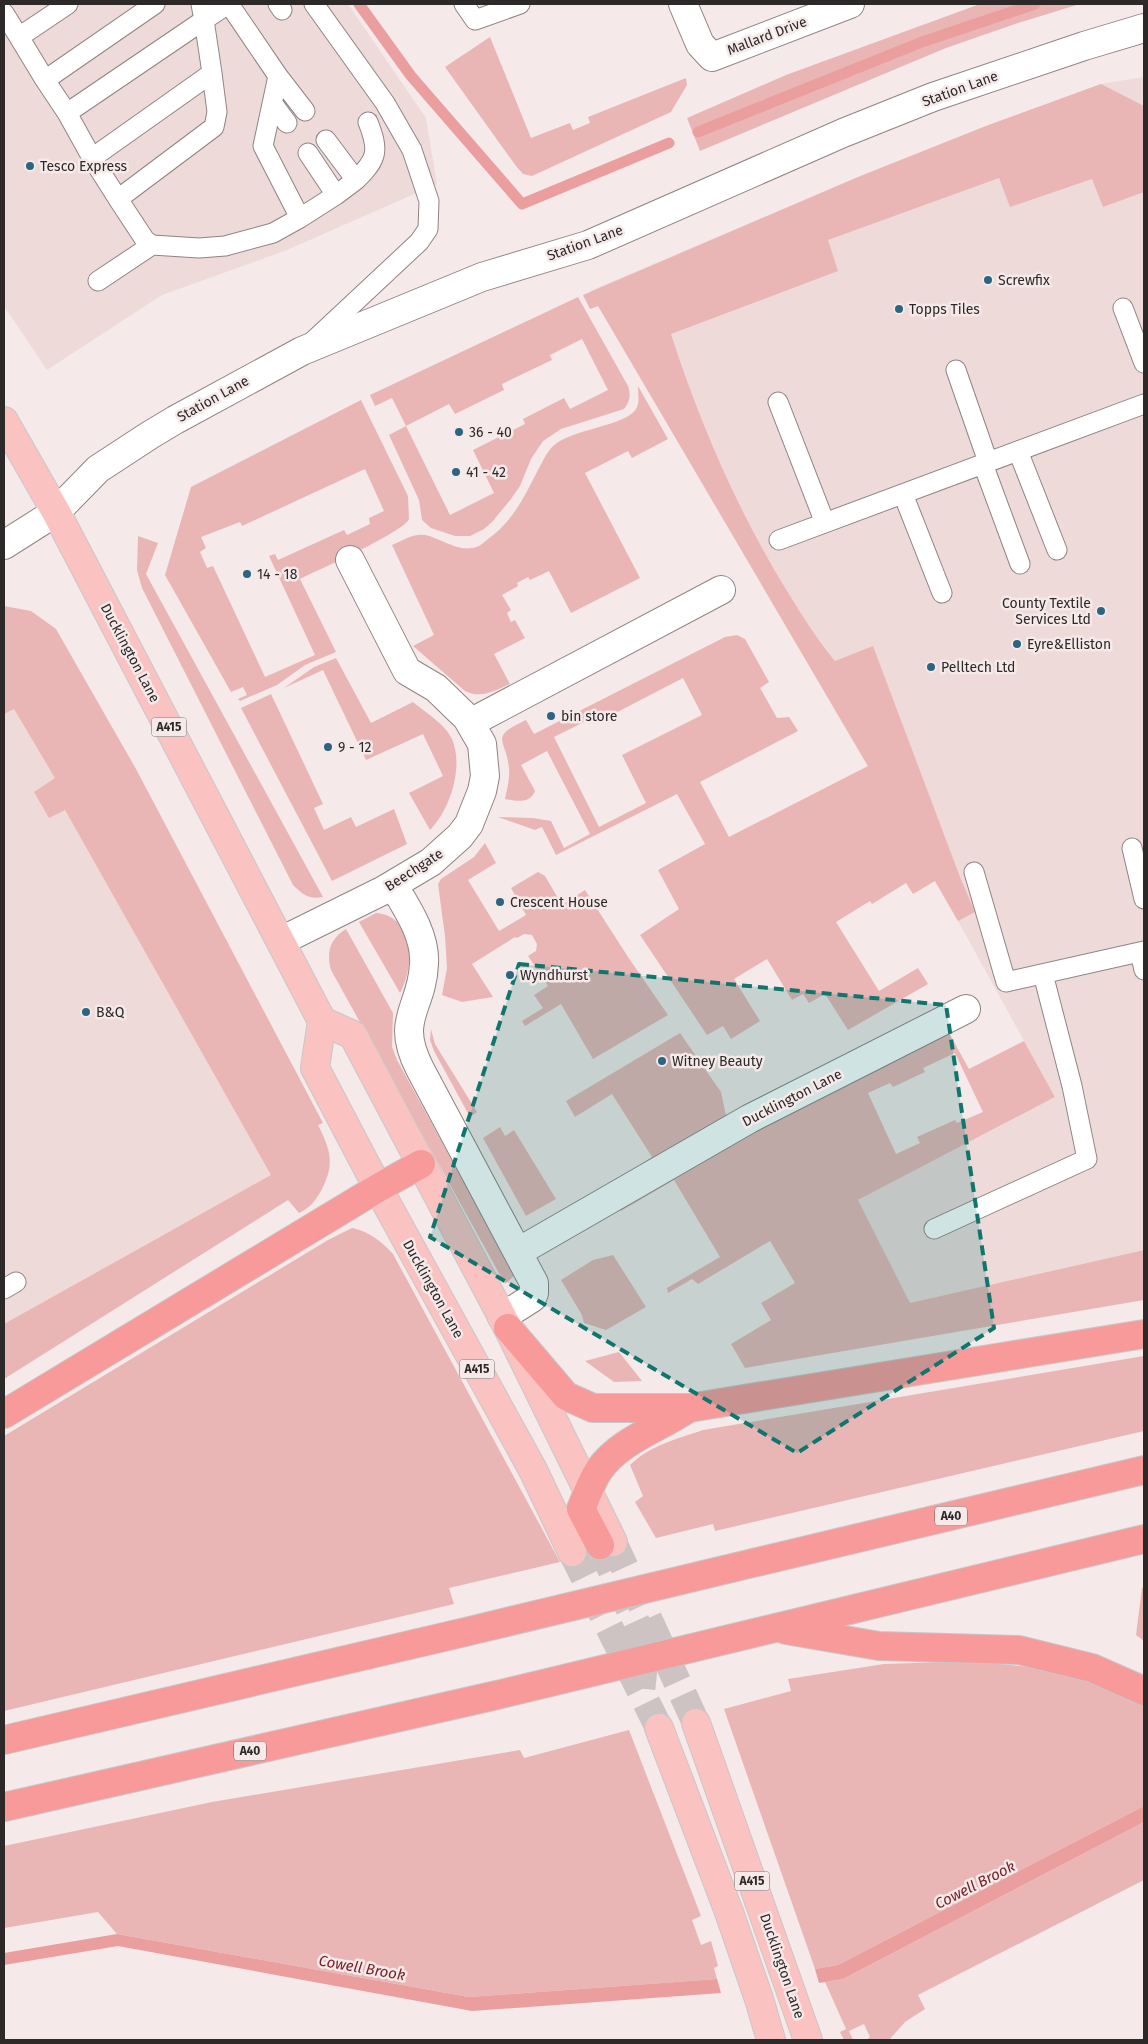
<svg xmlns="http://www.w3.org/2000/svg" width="1148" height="2044" viewBox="0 0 1148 2044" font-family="'Fira Sans',sans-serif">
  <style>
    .built { fill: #efdada }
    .green { fill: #eab6b5; fill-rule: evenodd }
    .water { fill: #ea9e9e }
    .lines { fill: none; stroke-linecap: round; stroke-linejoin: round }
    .stream { stroke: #ea9e9e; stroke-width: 11 }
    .primary-tunnel { stroke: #cdc3c3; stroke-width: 28; stroke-dasharray: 28 14; stroke-linecap: butt }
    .highway-tunnel { stroke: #cdc3c3; stroke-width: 28; stroke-dasharray: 28 14; stroke-linecap: butt }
    .lane-casing { stroke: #8f8484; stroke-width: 21 }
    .street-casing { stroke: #8f8484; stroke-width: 30 }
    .secondary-casing { stroke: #8f8484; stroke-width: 30 }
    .primary-casing { stroke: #c8c7c7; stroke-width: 30 }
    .highway-casing { stroke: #c8c7c7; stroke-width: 30 }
    .lane { stroke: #fff; stroke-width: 19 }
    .street { stroke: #fff; stroke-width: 28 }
    .secondary { stroke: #fff; stroke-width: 28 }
    .primary { stroke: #fbc2c2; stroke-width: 28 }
    .highway { stroke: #f8999a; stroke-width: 28 }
    .highway-bridge-casing { stroke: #c8c7c7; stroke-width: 30; stroke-linecap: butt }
    .highway-bridge { stroke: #f8999a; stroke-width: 28 }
    .marked { fill: #0f766e; fill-opacity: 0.2; stroke: #0f766e; stroke-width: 4; stroke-dasharray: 10 6; stroke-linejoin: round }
    .poi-dot { fill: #2c657f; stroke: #f5e9e9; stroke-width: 2 }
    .labels { text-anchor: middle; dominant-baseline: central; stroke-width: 5; stroke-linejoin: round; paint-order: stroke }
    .shield { fill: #f5e9e9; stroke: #696363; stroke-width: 1 }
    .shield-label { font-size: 12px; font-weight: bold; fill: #2d2929 }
    .street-label { font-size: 14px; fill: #2d2929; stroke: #f5e9e9 }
    .poi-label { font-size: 14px; fill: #2d2929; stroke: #f5e9e9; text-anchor: start }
    .water-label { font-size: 15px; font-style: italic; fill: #772029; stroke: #f5e9e9 }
  </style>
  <rect width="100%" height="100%" fill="#f5e9e9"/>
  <path class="built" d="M4 4H348L426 118 437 184 287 250 162 295 47 370 4 306Z
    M1144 77V1250L910 1303 858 1200 1055 1097 958 921 590 291 858 177 986 126 1101 84Z
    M4 622 279 1182 4 1338Z"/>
  <path class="green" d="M980 4H1080L1018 23 946 48 700 151 687 118 786 75Z
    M490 37 531 138 570 123 573 130 590 123 588 117 686 78 687 85 671 112 532 176 523 174 516 166 445 67Z
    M1101 84 1144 106V192L1103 207 1092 179 1010 207 999 178 828 240 838 271 671 334C699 421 736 507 784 586 800 612 815 637 835 661L873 646 960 877 975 912 958 921 935 881 913 894 906 883 872 904 870 901 836 922 879 991 918 968 928 984 848 1030 825 994 809 1003 803 994 792 1000 767 959 734 979 760 1021 731 1039 723 1026 707 1035 640 935 679 909 658 870 705 844 677 794 556 855 542 827 535 830 498 817 533 818 551 821 564 848 590 834 547 751 521 765 535 791C530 804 517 801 505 799 507 789 510 779 509 768 506 738 488 738 526 720L534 734 725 637 737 635 745 639 769 682 760 688 777 718 789 717 798 731 700 782 729 837 868 766 598 306 590 309 583 295 858 177 986 126ZM683 678 702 715 622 755 646 803 599 827 554 737 600 714 602 720Z
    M578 297 628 386C631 395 630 402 624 409L561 429 543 441 531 459 520 486 511 499 492 522 484 529 470 536H455L431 528 422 520 419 500 389 435 406 426 392 398 375 406 370 395ZM582 339 608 390 570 409 564 398 523 419 525 424 473 450 494 493 450 515 406 426 449 404 455 414 504 390 502 384 552 360 550 355Z
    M638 386 668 439 632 458 628 451 585 473 640 578 571 613 549 571 530 580 528 577 517 583 518 586 502 595 511 610 507 613 511 622 515 620 525 638 494 654 510 684C494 691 481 699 465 691L413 646 434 635 392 545C402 541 413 533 425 535 441 538 458 553 476 547 481 546 484 542 488 539 513 521 523 499 537 472 542 463 546 453 553 446 571 429 626 426 636 409 640 402 638 394 638 386Z
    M361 400 408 496 409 519C404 532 318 570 300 579L336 652 305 665 277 685 240 701 238 699 247 695 243 687 231 692 165 575 191 487ZM365 469 384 511 369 518 370 524 347 535 344 530 278 560 275 554 269 556 315 655 265 677 213 566 207 568 200 552 206 548 201 537 240 522 242 526Z
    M138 536 158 543 146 574 323 897C309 900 302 894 293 885L142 588 137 570Z
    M4 606 31 611 56 629 136 769 323 1123 318 1125C331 1151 335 1164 321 1191 315 1201 310 1208 299 1213L288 1200 4 1379V1324L271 1175 65 810 49 818 34 792 55 778 14 709 4 714Z
    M336 658 371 723 413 702C425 712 445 724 452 739 464 767 450 810 430 830L409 793 443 776 423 734 366 760 323 670 284 688 314 667Z
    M271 694 323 804 314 808 324 830 351 817 356 827 394 809 407 844 332 881 241 708Z
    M485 843 496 863 468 880 499 931 526 915 511 888 538 872 545 876 562 905 585 890 628 957 668 1015 593 1059 561 1004 525 1026 522 1021 543 1008 534 995 548 986 528 956 536 951 537 944 532 935 524 934 517 938 515 937 472 964 493 997 462 1002 442 995 447 968 445 936 438 884 441 879 474 857Z
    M376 913C415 916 415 966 400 993L359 922Z
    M346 929 393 1013 392 1047 397 1060 513 1272 514 1276 505 1284 331 970C326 952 330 939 346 929Z
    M431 1029 435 1044 477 1112 470 1117 434 1051 430 1040Z
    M948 1031 969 1069 1024 1041 1055 1097 858 1200 910 1303 1144 1250V1300L745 1368 731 1344 771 1320 761 1303 795 1283 770 1241 698 1284 692 1279 668 1293 667 1288 720 1257 674 1180 621 1211 618 1207 703 1156ZM955 1053 983 1112 957 1123 955 1120 917 1137 920 1143 896 1154 868 1093 890 1083 893 1087 925 1072 923 1068Z
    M680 1033 721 1092 727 1120 615 1181 652 1157 612 1094 575 1117 566 1101Z
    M500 1127 505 1136 514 1130 556 1199 526 1216 483 1138Z
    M352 1228C369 1231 382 1242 393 1254L560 1562 449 1588 454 1604 4 1711V1436L328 1240Z
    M613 1255 646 1307 606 1330 584 1323 582 1315 561 1280 593 1260Z
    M619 1352 642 1381 614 1382 585 1361Z
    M1144 1356V1431L715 1531 713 1524 656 1538 635 1502 643 1496 630 1465C651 1445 677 1439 703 1430Z
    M1142 1588H1144V1641L1136 1635Z
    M945 1662C988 1662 1030 1665 1071 1675 1096 1682 1120 1692 1144 1700V1806L838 1965 815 1969 724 1709 791 1691 788 1679 884 1664Z
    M629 1730 701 1916 692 1920 701 1945 711 1941 718 1966 714 1968 717 1979 469 1997 117 1934 98 1912 4 1928V1846L212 1802 520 1750 524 1758Z
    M1144 1822V1880L918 1995 925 2009 905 2022 889 2040H869L868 2038 870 2037 864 2024 849 2031 853 2040H844L840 2032 846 2029 825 1982 843 1979Z"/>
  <path class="water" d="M1144 1806V1822L843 1979 819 1983 815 1969 838 1965Z
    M117 1934 469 1997 717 1979 721 1993 472 2011 118 1946 4 1965V1953Z"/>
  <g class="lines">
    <path class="stream" d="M359 4 411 76 522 204 669 143
      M698 132 922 42 1035 4"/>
    <path class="primary-tunnel" d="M613 1542 696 1723
      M572 1552 659 1728"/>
    <path class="highway-tunnel" d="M600 1545 646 1644 641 1692"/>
    <defs>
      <path id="lane" d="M278 4 282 10
        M464 4 475 20 520 4
        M4 13 19 37 68 4
        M19 37 45 80 155 4
        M278 76 305 111
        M45 80 67 113 204 20 201 4
        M273 104 287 123
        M67 113 92 158 212 73 204 20 228 4
        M326 140 356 180 336 195
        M92 158 118 199 214 127 217 112 212 73
        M356 180C378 159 379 150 368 122
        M118 199 145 240 152 245 199 248 225 246 273 233 300 218 263 146 278 76 229 4
        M300 218 336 195 308 153
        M98 281 152 245
        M1123 308 1144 363
        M312 342 419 242 428 229 429 201 412 150 385 103 314 4
        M956 370 988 462
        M778 402 825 523
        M1018 451 1057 550
        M983 464 1020 564
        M903 494 942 593
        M779 540 1144 404
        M1132 848 1144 899
        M974 872 1006 982 1144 951
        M1140 952 1144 970
        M934 1229 1087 1159 1072 1086 1043 974
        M4 1289 16 1282"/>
      <path id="street" d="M683 4 700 44 712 57 850 4
        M470 723 721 590
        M393 885C407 908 426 936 424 964 422 1010 394 1018 420 1069L534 1283V1293L532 1298 502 1317
        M281 941 384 890 431 862 460 836 469 824 482 791 485 776 482 744 467 718 436 688 407 671 350 560
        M518 1252 749 1119 966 1009"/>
      <path id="secondary" d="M4 545 56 512 98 469 150 435 175 420 302 351 482 277 588 245 843 133 933 97 1084 46 1144 28"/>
      <path id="primary" d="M4 421 56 512 322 1021 315 1068 378 1188 533 1470 572 1552
        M322 1021 353 1035 508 1328 613 1542
        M696 1723 808 2040
        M659 1728 729 1912 759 1999 771 2040"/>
      <path id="highway" d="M508 1328 566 1396 593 1408H689L1144 1334
        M4 1414 378 1188 421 1164
        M600 1545 581 1509C587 1495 591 1482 599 1470 620 1440 660 1428 689 1408
        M757 1562 1144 1470
        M775 1628 1144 1539
        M786 1630 879 1646 1019 1650 1092 1668 1144 1691
        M4 1740 461 1633
        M4 1807 497 1695"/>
    </defs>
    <use href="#lane" class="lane-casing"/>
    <use href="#street" class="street-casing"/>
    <use href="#secondary" class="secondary-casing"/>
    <use href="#primary" class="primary-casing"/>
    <use href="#highway" class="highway-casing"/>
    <use href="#lane" class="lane"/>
    <use href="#street" class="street"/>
    <use href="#secondary" class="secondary"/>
    <use href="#primary" class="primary"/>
    <use href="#highway" class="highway"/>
    <defs>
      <path id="highway-bridge" d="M461 1633 757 1562
        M497 1695 775 1628"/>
    </defs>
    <use href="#highway-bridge" class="highway-bridge-casing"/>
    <use href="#highway-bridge" class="highway-bridge"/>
  </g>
  <path class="marked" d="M519 964 946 1005 994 1328 797 1453 430 1237Z"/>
  <g class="poi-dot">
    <circle cx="30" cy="166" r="5"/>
    <circle cx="988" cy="280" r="5"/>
    <circle cx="899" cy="309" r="5"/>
    <circle cx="459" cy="432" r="5"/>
    <circle cx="456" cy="472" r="5"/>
    <circle cx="247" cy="574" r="5"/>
    <circle cx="1101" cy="611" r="5"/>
    <circle cx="1017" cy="644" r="5"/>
    <circle cx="931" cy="667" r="5"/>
    <circle cx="551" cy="716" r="5"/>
    <circle cx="328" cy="747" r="5"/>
    <circle cx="500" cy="902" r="5"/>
    <circle cx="510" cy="975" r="5"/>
    <circle cx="86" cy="1012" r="5"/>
    <circle cx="662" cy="1061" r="5"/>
  </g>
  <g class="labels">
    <g class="shield">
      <rect x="151.5" y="717.5" width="35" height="19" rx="4"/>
      <rect x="459.5" y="1359.5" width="35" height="19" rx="4"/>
      <rect x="935" y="1506.5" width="32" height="19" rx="4"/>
      <rect x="234" y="1741.5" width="32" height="19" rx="4"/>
      <rect x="734.5" y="1871.5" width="35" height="19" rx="4"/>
    </g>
    <g class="shield-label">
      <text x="169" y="727">A415</text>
      <text x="477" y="1369">A415</text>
      <text x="951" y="1516">A40</text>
      <text x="250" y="1751">A40</text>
      <text x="752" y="1881">A415</text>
    </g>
    <g class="street-label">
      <text transform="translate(767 36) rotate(-21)">Mallard Drive</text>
      <text transform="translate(960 89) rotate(-20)">Station Lane</text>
      <text transform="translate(585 243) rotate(-20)">Station Lane</text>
      <text transform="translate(213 399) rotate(-29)">Station Lane</text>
      <text transform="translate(130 653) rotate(62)">Ducklington Lane</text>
      <text transform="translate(414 870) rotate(-33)">Beechgate</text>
      <text transform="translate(792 1098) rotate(-27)">Ducklington Lane</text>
      <text transform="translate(433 1289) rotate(61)">Ducklington Lane</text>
      <text transform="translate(782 1966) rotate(71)">Ducklington Lane</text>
    </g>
    <g class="poi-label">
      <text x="40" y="166">Tesco Express</text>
      <text x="998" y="280">Screwfix</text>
      <text x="909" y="309">Topps Tiles</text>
      <text x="469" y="432">36 - 40</text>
      <text x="466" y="472">41 - 42</text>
      <text x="257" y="574">14 - 18</text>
      <text x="1091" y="603" text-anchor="end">County Textile<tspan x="1091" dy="16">Services Ltd</tspan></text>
      <text x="1027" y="644">Eyre&amp;Elliston</text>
      <text x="941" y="667">Pelltech Ltd</text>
      <text x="561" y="716">bin store</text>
      <text x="338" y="747">9 - 12</text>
      <text x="510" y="902">Crescent House</text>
      <text x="520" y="975">Wyndhurst</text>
      <text x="96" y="1012">B&amp;Q</text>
      <text x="672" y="1061">Witney Beauty</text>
    </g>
    <g class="water-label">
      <text transform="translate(975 1885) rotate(-27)">Cowell Brook</text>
      <text transform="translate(362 1968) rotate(10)">Cowell Brook</text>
    </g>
  </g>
  <rect width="1148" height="2044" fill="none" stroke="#2d2929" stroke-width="10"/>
</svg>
